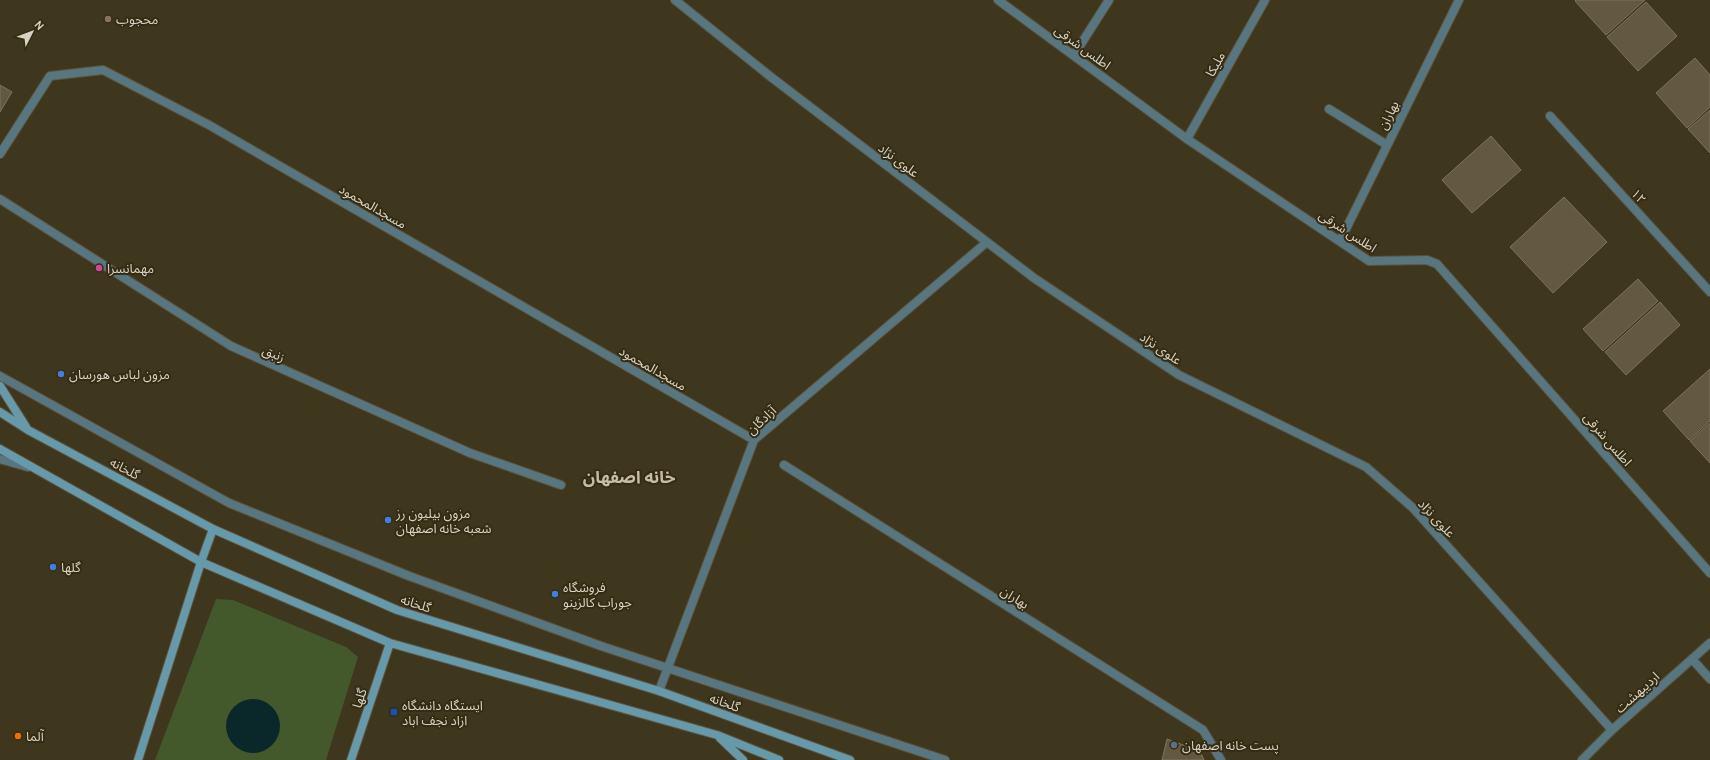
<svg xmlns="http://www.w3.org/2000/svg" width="1710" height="760" viewBox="0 0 1710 760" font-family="Cabin,'Noto Sans Arabic',sans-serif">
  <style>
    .green { fill: #44592b }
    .water { fill: #0a2729 }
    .building { fill: #635940; stroke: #7f745a }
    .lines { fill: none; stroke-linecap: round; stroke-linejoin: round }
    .minor-casing { stroke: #5b523c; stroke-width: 10 }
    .secondary-casing { stroke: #5b523c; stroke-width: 10 }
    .minor { stroke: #577680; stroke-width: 8 }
    .secondary { stroke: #6699a9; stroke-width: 8 }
    .education-dot { fill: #8d6e63; stroke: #352c14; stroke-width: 1.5 }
    .hotel-dot { fill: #d1479c; stroke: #352c14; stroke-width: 1.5 }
    .shop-dot { fill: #3f7fe0; stroke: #352c14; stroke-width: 1.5 }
    .transit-dot { fill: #1a4fb4; stroke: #352c14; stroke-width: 1.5 }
    .food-dot { fill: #e8710a; stroke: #352c14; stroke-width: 1.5 }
    .service-dot { fill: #5c6f8a; stroke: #352c14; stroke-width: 1.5 }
    .labels { text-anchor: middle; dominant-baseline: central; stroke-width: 4; stroke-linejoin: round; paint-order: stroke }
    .poi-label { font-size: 13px; fill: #d8d2c4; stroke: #352c14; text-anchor: start }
    .street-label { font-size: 13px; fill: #d8d2c4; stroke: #352c14 }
    .district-label { font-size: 17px; font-weight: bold; fill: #c8bda1; stroke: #352c14 }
  </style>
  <rect width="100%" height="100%" fill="#3f361e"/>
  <path class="green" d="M216 599 233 600 346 647 358 657 326 760H155Z"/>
  <path class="water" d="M226 726a27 27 0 1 1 54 0a27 27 0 1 1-54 0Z"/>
  <path class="building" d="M1576 0H1645L1606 35 1575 1Z
    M1646 2 1677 36 1638 71 1607 37Z
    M1695 58 1710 75V107L1687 128 1656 93Z
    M0 85 12 92 0 112Z
    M1710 110V153L1688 129Z
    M1491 136 1521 170 1472 213 1442 180Z
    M1564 197 1607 242 1553 293 1510 247Z
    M1638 279 1658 301 1603 351 1583 329Z
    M1660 302 1680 325 1626 375 1605 352Z
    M1710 369V421L1689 440 1663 411Z
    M1710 423V463L1690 441Z
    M1167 739 1200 751 1204 760H1162Z"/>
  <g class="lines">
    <defs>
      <path id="minor" d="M675 0 771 77 1034 278 1179 375 1366 467 1413 508 1612 730
        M998 0 1187 139 1369 261 1427 260 1437 264 1710 573
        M1074 55 1109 0
        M1329 109 1387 145
        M1550 116 1710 292
        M1187 139 1265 0
        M0 154 50 76 103 70 209 125 754 440
        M0 199 231 346 470 453 561 485
        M1340 241 1459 0
        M0 376 229 503 409 576 601 646 945 760
        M0 459 28 467
        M784 465 1203 730 1221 760
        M1692 659 1710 679
        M659 691 754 440 987 242
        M1582 760 1612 730 1710 643"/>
      <path id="secondary" d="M0 386 26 427
        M0 412 28 430 213 529 397 610 659 691 850 760
        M0 449 201 562 390 643 717 735 779 760
        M720 738 743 760
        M138 760 201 562 213 529
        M351 760 390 643"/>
    </defs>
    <use href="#minor" class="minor-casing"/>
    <use href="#secondary" class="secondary-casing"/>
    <use href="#minor" class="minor"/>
    <use href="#secondary" class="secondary"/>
  </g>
  <circle class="education-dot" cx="108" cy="19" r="4"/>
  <circle class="hotel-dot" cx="99" cy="268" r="4"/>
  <g class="shop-dot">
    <circle cx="61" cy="374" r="4"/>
    <circle cx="388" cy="520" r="4"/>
    <circle cx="53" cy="567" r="4"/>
    <circle cx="555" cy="594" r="4"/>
  </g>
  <rect class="transit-dot" x="390" y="708" width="8" height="8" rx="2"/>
  <circle class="food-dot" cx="18" cy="736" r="4"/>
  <circle class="service-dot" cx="1174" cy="745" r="4"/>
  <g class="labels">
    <g class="poi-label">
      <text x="116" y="19">محجوب</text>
      <text x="107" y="268">مهمانسرا</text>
      <text x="69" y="374">مزون لباس هورسان</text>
      <text x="396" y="513">مزون بیلیون رز<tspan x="396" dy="15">شعبه خانه اصفهان</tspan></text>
      <text x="61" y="567">گلها</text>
      <text x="563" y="587">فروشگاه<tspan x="563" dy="15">جوراب کالزینو</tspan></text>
      <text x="402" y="705">ایستگاه دانشگاه<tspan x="402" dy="15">ازاد نجف اباد</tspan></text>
      <text x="26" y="736">آلما</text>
      <text x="1182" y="745">پست خانه اصفهان</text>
    </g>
    <g class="street-label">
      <text transform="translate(1083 47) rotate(36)">اطلس شرقی</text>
      <text transform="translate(1215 64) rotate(-61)">ملیکا</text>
      <text transform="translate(1388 115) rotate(-64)">بهاران</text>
      <text transform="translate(899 160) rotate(37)">علوی نژاد</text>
      <text transform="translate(1639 196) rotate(48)">۱۲</text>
      <text transform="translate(373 206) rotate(30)">مسجدالمحمود</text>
      <text transform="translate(1348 231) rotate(33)">اطلس شرقی</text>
      <text transform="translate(1161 348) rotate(34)">علوی نژاد</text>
      <text transform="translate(274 353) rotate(24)">زنبق</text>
      <text transform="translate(653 368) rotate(30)">مسجدالمحمود</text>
      <text transform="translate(761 420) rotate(-43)">آزادگان</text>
      <text transform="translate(1608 439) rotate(49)">اطلس شرقی</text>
      <text transform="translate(125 468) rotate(28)">گلخانه</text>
      <text transform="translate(1437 518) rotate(47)">علوی نژاد</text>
      <text transform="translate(1015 597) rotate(32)">بهاران</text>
      <text transform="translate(416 603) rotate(18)">گلخانه</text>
      <text transform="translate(1637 692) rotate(-42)">اردیبهشت</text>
      <text transform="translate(359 698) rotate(-72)">گلها</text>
      <text transform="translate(725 702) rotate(20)">گلخانه</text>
    </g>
    <g class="district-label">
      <text x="629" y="477">خانه اصفهان</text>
    </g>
  </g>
  <g transform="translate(32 32) rotate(48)" stroke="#352c14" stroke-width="3" paint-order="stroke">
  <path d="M0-3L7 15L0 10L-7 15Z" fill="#d8d2c4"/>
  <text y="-6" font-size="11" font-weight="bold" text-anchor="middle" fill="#d8d2c4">N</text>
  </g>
</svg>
